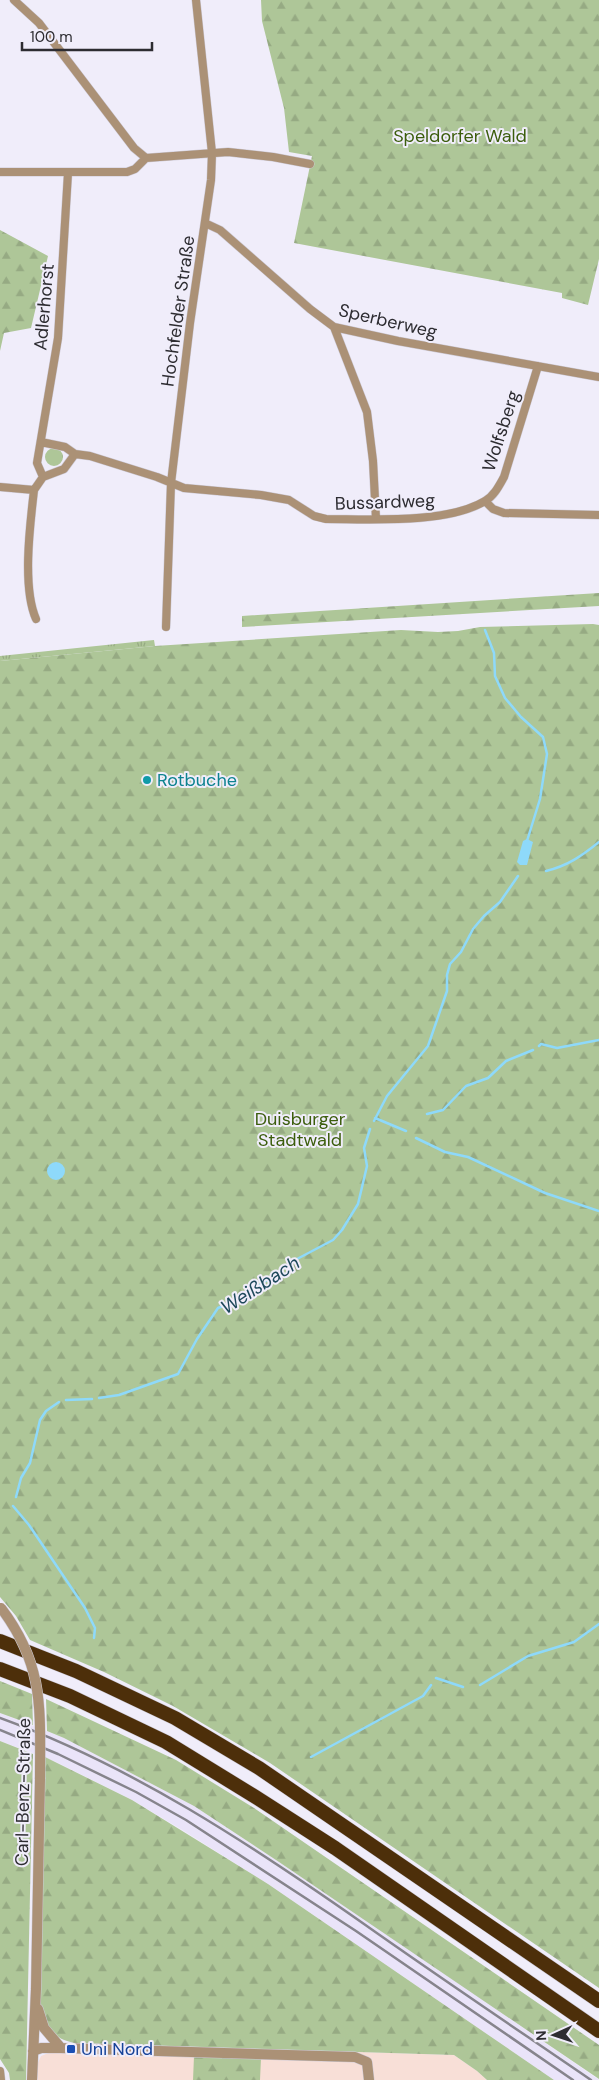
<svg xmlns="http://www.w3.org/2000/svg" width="599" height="2080" viewBox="0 0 599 2080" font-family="'DM Sans',sans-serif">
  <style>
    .built { fill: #eae4f9 }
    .education { fill: #f8dfd7 }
    .grass { fill: url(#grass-tufts) }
    .forest { fill: url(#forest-firs) }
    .water { fill: #8ed9fa }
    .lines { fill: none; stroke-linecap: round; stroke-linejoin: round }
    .stream { stroke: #8ed9fa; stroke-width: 2.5 }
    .minor-casing { stroke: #cdcad6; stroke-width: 9 }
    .tertiary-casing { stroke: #cdcad6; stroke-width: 11 }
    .motorway-casing { stroke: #cdcad6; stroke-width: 15 }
    .minor { stroke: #ab9176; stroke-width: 8 }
    .tertiary { stroke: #ab9176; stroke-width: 10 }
    .motorway { stroke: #4d2f0a; stroke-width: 14 }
    .rail { stroke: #86848c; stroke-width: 2.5 }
    .tertiary-bridge-casing { stroke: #cdcad6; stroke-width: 11; stroke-linecap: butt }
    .tertiary-bridge { stroke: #ab9176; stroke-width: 10 }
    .culture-dot { fill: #0f9aa8; stroke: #f0edfa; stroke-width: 2 }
    .transit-dot { fill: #1a4fb4; stroke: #f0edfa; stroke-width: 2 }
    .labels { text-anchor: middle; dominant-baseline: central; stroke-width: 4; stroke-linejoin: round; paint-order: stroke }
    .park-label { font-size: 18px; fill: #3b5d0c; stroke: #f0edfa }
    .street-label { font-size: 18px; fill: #2d2c31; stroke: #f0edfa }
    .culture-label { font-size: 18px; fill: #0d838f; stroke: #f0edfa; text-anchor: start }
    .transit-label { font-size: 18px; fill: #164399; stroke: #f0edfa; text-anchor: start }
    .water-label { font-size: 19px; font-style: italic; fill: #1d485a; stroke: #f0edfa }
  </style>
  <defs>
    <pattern id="grass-tufts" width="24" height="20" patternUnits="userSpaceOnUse" patternTransform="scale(1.25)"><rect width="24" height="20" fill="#aec698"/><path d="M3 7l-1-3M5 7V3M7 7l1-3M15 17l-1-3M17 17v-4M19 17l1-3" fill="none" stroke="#96aa83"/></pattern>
    <pattern id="forest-firs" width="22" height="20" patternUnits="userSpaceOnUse" patternTransform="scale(1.25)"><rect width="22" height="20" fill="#aec698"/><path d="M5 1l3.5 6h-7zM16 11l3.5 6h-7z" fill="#96aa83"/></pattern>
  </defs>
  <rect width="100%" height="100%" fill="#f0edfa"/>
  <path class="built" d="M0 1713 64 1738 194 1806 365 1919 599 2080H554L268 1884 181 1829 132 1800 56 1762 0 1741Z"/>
  <path class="education" d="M74 2043 454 2055 477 2071 487 2080H30L41 2056Z"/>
  <path class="grass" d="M45 457a9 9 0 1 1 18 0a9 9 0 1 1-18 0Z
    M154 640 155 646 0 661V656Z"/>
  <path class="forest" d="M261 0H599V259L588 305 562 298V293L294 243 312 156 289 152 284 108 262 21Z
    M0 230 48 256 31 328 4 333 0 351Z
    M599 593V606L242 627V616Z
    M593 624 599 625V1988L270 1763 173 1706 104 1672 30 1640 16 1616 0 1597V661L155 646 401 630 438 632 458 631 480 627Z
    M0 1681 32 1694 33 1725 0 1713Z
    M46 1699 176 1760 254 1808 599 2045V2079L279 1862 194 1806 64 1738 47 1731Z
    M0 1741 33 1754 26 2080H10L9 2073 0 2059Z
    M45 1757 132 1800 268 1884 554 2080H487L477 2071 454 2055 74 2043C51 2038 45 2025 40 2003Z
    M194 2056 261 2058 260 2080H193Z"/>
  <path class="water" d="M527 839 533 842 527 865H520L517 862 523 841Z
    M47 1171a9 9 0 1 1 18 0a9 9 0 1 1-18 0Z"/>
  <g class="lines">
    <path class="stream" d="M485 630 494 653 495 676 505 698 521 717 543 737 547 754 540 799 527 841
      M546 871C567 866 582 856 599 842
      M539 1046 541 1044 557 1048 599 1040
      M427 1114 443 1110 466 1086 488 1078 506 1061 533 1050
      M375 1118 406 1131
      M374 1121 387 1096 428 1046 447 991V975L450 964 461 952 473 929 484 916 500 902 518 876
      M416 1138 445 1152 468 1157 545 1193 599 1211
      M99 1398 119 1395 178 1374 197 1339 218 1308 240 1299 297 1259 333 1240 342 1230 358 1204 367 1166 364 1148 370 1129
      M66 1400 92 1399
      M16 1497 21 1478 30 1463 40 1420 46 1411 59 1402
      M13 1506 29 1525 85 1608 95 1628 94 1638
      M436 1678 463 1687
      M480 1685 528 1656 574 1642 599 1624
      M311 1757 423 1696 431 1685"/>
    <defs>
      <path id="minor" d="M14 0 39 23 134 148 146 158 228 152 273 157 310 164
        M0 172H127L135 169 146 158
        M205 223 220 230 310 309 334 327 398 341 599 377
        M334 327 367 412 373 461 376 519
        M41 442 65 447 75 454
        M43 477 37 463 58 338 68 173
        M0 487 34 490 43 477 64 469 75 454 90 456 157 477 184 488 261 495 289 500 314 516 326 519C370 519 447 524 485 501 494 496 499 486 504 477L538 366
        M34 490C30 525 22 587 36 619
        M485 501 493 509 504 513 599 515
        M166 627 171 483 190 323 211 180 212 153 196 0
        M0 2071 1 2080"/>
      <path id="tertiary" d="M38 2009 44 2028 61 2048
        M33 2051 41 2048H61L355 2057 367 2062 369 2080
        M32 2080 36 1989 40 1779"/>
      <path id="motorway" d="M0 1641 76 1671 175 1718 259 1768 599 2001
        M0 1669 70 1696 166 1742 254 1796 335 1848 599 2031"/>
    </defs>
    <use href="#minor" class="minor-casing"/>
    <use href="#tertiary" class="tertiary-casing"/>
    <use href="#motorway" class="motorway-casing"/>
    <use href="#minor" class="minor"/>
    <use href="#tertiary" class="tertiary"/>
    <use href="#motorway" class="motorway"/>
    <path class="rail" d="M0 1718C132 1766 250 1844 364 1924 439 1977 515 2028 591 2080
      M0 1730 58 1754 136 1792 186 1820 356 1931 573 2080"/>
    <defs>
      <path id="tertiary-bridge" d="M1 1608C45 1666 40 1711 40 1779"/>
    </defs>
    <use href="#tertiary-bridge" class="tertiary-bridge-casing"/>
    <use href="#tertiary-bridge" class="tertiary-bridge"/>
  </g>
  <circle class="culture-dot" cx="147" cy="780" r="5"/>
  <rect class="transit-dot" x="66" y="2044" width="10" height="10" rx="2.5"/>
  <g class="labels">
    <g class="park-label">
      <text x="460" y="136">Speldorfer Wald</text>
      <text x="300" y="1119">Duisburger<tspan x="300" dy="21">Stadtwald</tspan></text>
    </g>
    <g class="street-label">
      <text transform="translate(44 307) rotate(-85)">Adlerhorst</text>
      <text transform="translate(178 311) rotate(-82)">Hochfelder Straße</text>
      <text transform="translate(388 321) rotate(13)">Sperberweg</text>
      <text transform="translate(501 431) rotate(-72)">Wolfsberg</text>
      <text transform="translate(385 502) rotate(-2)">Bussardweg</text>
      <text transform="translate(23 1792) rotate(-89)">Carl-Benz-Straße</text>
    </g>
    <g class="culture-label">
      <text x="157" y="780">Rotbuche</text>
    </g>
    <g class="transit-label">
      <text x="81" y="2049">Uni Nord</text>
    </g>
    <g class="water-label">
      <text transform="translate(260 1285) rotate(-33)">Weißbach</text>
    </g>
  </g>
  <g transform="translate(554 2035) rotate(267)" stroke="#f0edfa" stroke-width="4" paint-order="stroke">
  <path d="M0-4L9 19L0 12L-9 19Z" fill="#2d2c31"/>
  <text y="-8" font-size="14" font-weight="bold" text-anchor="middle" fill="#2d2c31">N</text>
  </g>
  <path d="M22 42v8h130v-8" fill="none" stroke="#2d2c31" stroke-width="2.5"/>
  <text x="30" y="42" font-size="15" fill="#2d2c31" stroke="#f0edfa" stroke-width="4" paint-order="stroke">100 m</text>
</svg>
